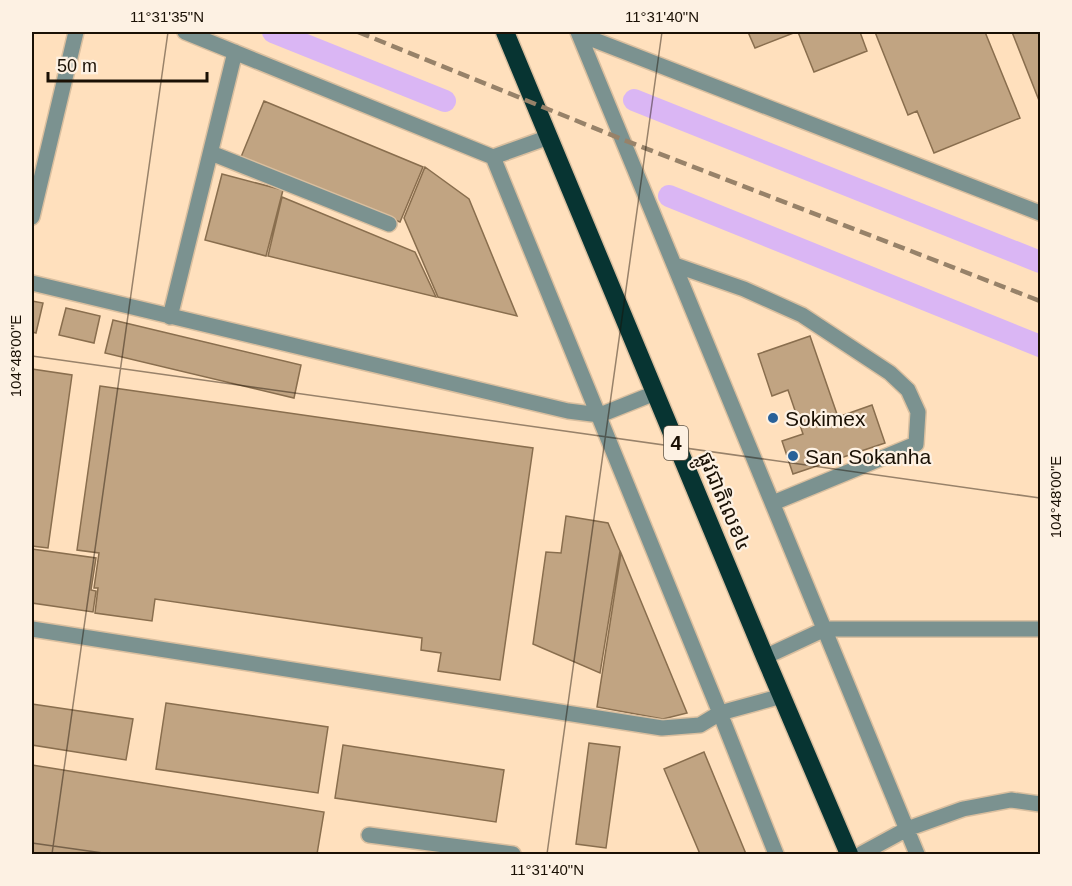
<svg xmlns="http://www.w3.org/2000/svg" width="1072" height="886" viewBox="0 0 1072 886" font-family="Helvetica,'Noto Sans Khmer',sans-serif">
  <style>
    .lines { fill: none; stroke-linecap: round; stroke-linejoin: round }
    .canal { stroke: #dab6f4; stroke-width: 22 }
    .building { fill: #c1a482; stroke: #896e4e; stroke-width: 1.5 }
    .minor-casing { stroke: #dabf9f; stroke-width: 18 }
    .highway-casing { stroke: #dabf9f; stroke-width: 21 }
    .minor { stroke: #7b9290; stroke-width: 15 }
    .highway { stroke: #073432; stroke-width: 18 }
    .rail { stroke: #978269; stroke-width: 4.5; stroke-dasharray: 12 6; stroke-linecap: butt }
    .ticks { fill: none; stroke: #1a1004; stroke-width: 1.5; stroke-opacity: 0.45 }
    .poi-dot { fill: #286199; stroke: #fdf1e3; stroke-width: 2 }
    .labels { text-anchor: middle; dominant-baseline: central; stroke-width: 4.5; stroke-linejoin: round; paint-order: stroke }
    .shield { fill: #fdf1e3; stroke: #5e5447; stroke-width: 1.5 }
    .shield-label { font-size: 20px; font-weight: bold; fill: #1a1004 }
    .poi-label { font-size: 21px; fill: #1a1004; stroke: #fdf1e3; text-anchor: start }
    .street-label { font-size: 21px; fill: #1a1004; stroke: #fdf1e3 }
    .neatline { fill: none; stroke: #1a1004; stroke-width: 2 }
    .ticks-label { font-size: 15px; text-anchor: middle; fill: #1a1004 }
  </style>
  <rect width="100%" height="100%" fill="#ffe0bd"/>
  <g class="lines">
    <path class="canal" d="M273 32 445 101
      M634 100 1040 262
      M669 196 1040 346"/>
  </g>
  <path class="building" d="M748 32H796L755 48Z
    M798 32H860L867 51 814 72Z
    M875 32H985L1020 118 934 153 917 111 908 115Z
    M1012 32H1040V103Z
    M264 101 423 167 400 222 241 157Z
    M425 167 469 199 517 316 438 297 404 218Z
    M222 174 283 190 266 256 205 240Z
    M282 197 415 252 436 297 268 256Z
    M32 301 43 303 36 333 32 332Z
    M66 308 100 316 94 343 59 335Z
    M113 320 301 365 294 398 105 353Z
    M810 336 838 417 872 405 885 443 793 474 782 441 803 434 788 390 772 396 758 354Z
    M32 369 72 375 48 548 32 546Z
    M100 386 533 448 500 680 438 671 441 653 421 650 422 638 155 599 152 621 95 613 98 588H94L99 553 77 550Z
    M566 516 608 523 620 551 600 673 533 644 546 552 561 553Z
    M32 549 96 558 91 590 96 591 93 612 32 603Z
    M621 553 687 713 663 719 597 707Z
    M166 703 328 727 318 793 156 769Z
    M32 704 133 719 126 760 32 745Z
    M589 743 620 747 606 848 576 844Z
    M343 745 504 770 496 822 335 798Z
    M704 752 746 854H700L664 769Z
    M32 765 324 812 317 854H32Z"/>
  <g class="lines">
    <defs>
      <path id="minor" d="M185 32 493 157 549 137
        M578 32 917 854
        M579 34 1040 213
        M211 153 389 224
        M493 157 720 713 776 854
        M32 217 76 32
        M675 265 744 289 802 315 890 373 908 390 918 412 916 444 773 503
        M32 283 568 411 600 415 655 393
        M170 317 235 52
        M32 629 662 728 700 725 720 713 782 696
        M765 657 825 629H1040
        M369 835 513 854
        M861 854 907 829 963 809 1011 800 1040 804"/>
      <path id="highway" d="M505 32 765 657 849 854"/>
    </defs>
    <use href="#minor" class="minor-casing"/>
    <use href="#highway" class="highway-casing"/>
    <use href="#minor" class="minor"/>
    <use href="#highway" class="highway"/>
    <path class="rail" d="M358 32 624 140 1040 301"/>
  </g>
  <path class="ticks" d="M32 356 1040 498M32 843 110 854M52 854 168 32M547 854 662 32"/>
  <g class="poi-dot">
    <circle cx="773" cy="418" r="6"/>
    <circle cx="793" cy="456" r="6"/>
  </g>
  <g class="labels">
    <rect class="shield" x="664" y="426" width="24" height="34" rx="4.5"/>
    <g class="shield-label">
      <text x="676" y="443">4</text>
    </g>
    <g class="poi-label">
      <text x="785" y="418">Sokimex</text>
      <text x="805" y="456">San Sokanha</text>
    </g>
    <g class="street-label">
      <text transform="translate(725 501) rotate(67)">ផ្លូវជាតិលេខ៤</text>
    </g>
  </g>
  <rect width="1072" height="886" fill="none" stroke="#fdf1e3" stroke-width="66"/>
  <path d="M48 72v9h159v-9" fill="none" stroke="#1a1004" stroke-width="3"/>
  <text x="57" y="72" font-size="18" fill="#1a1004" stroke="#fdf1e3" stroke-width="4.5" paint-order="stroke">50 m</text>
  <rect x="33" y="33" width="1006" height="820" class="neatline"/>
  <g class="ticks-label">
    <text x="167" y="22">11°31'35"N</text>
    <text x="662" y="22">11°31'40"N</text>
    <text transform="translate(16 356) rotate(-90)" y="5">104°48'00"E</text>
    <text transform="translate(1056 497) rotate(-90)" y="5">104°48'00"E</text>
    <text x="547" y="875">11°31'40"N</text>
  </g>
</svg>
